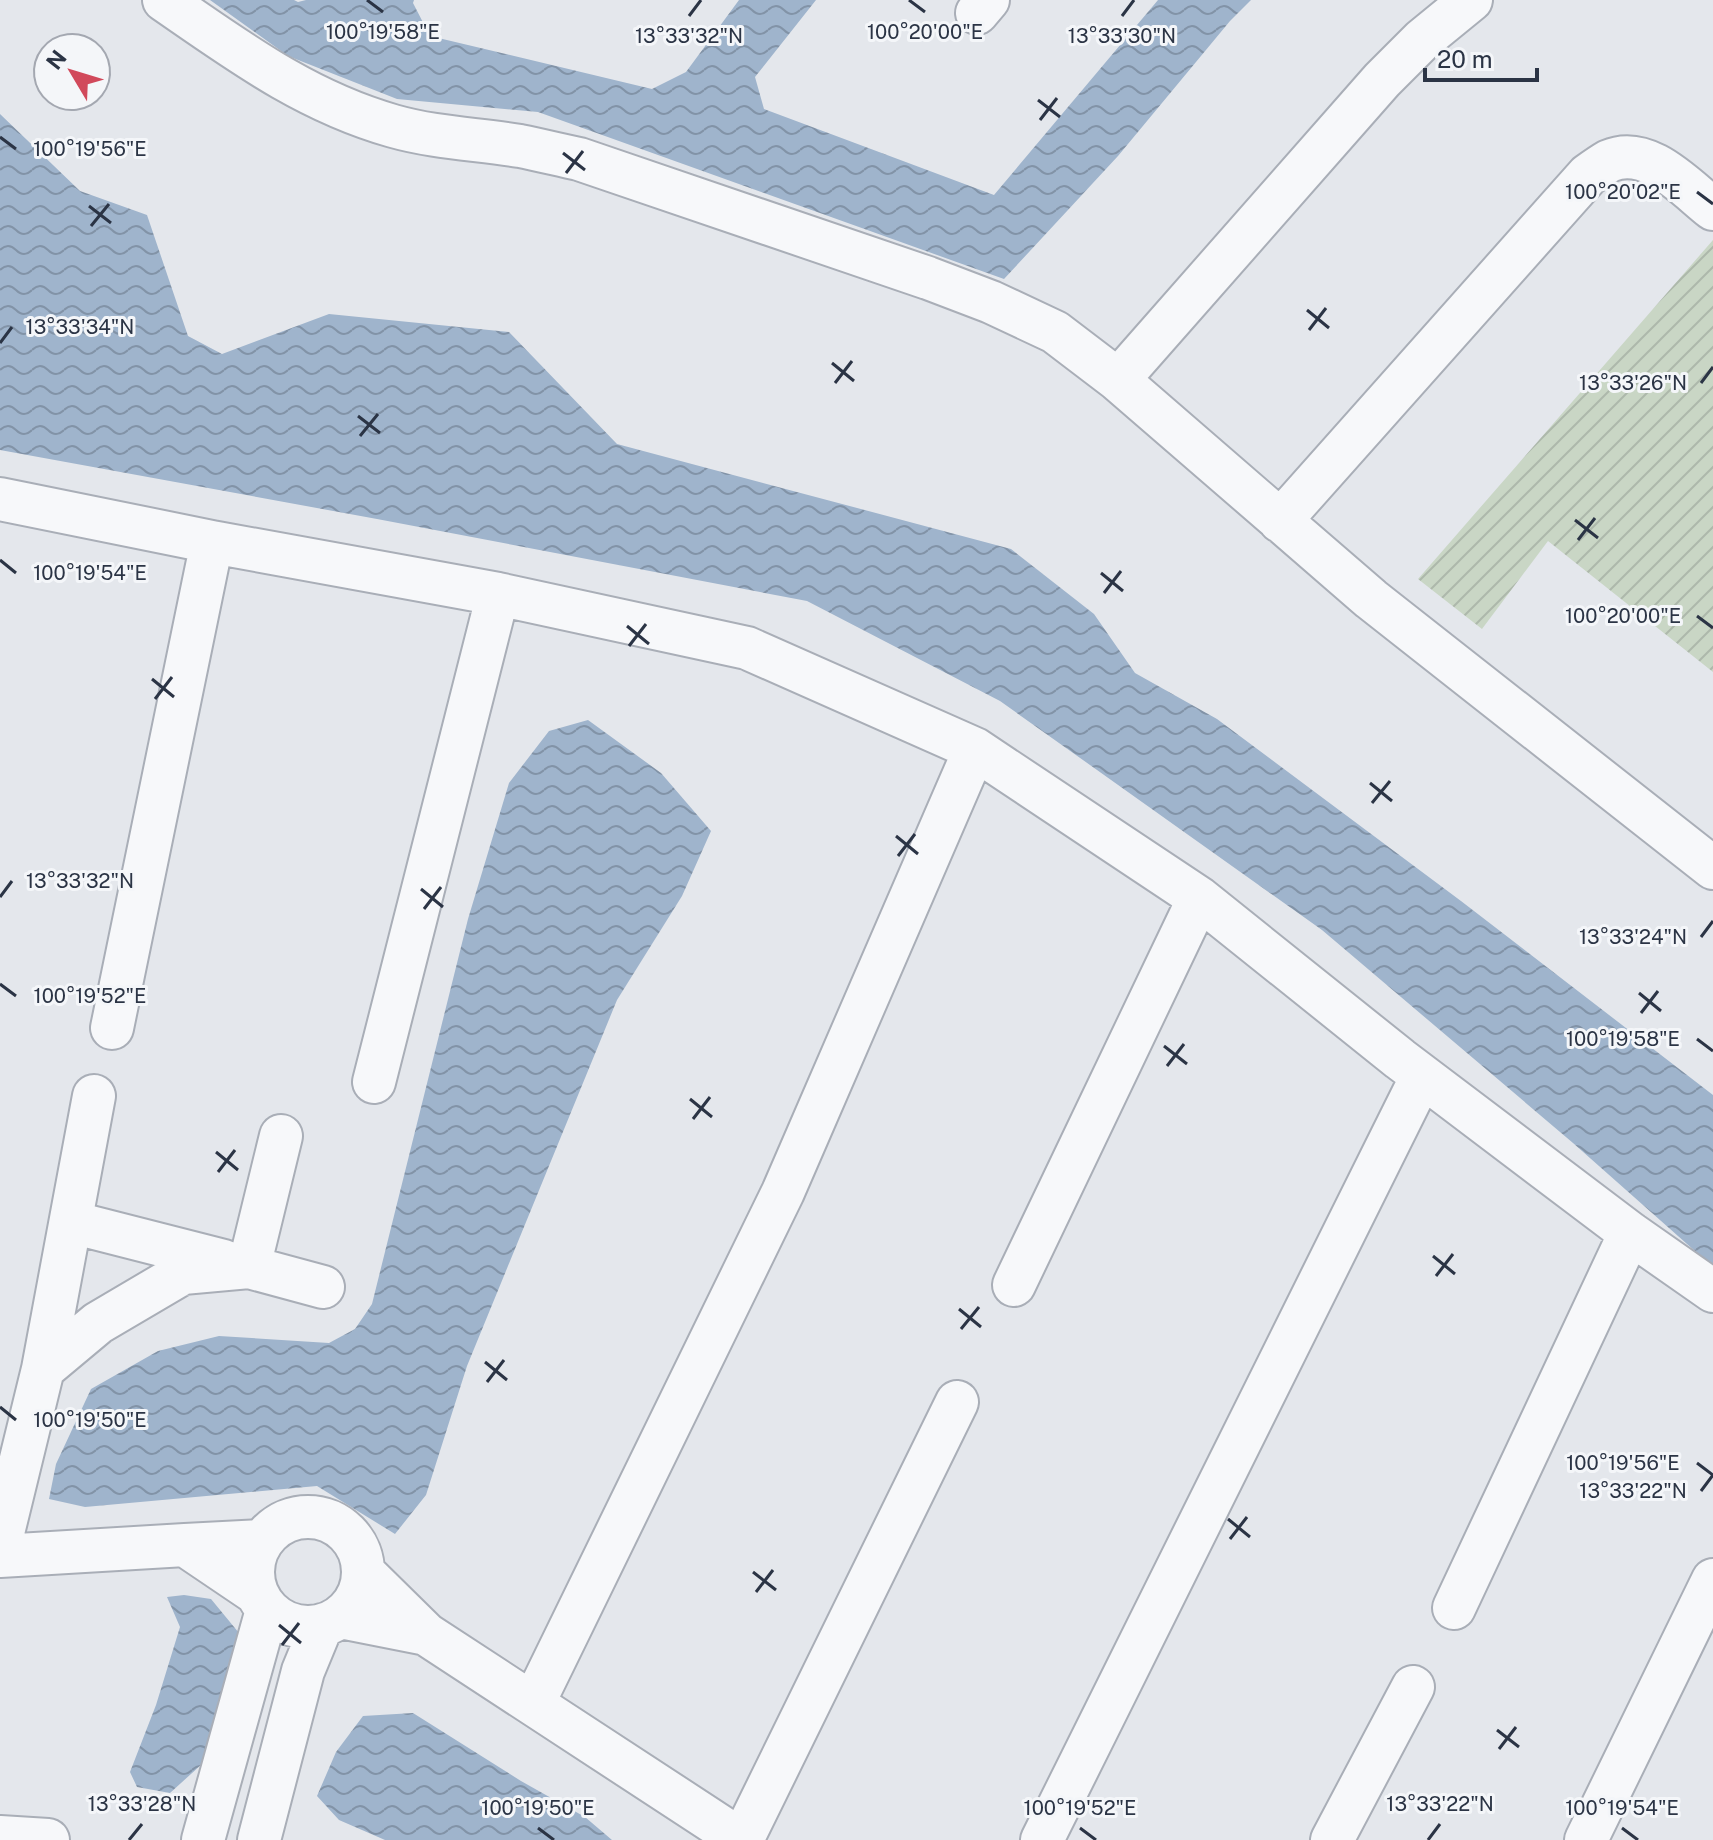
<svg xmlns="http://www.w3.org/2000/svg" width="1713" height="1840" viewBox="0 0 1713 1840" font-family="'Public Sans',sans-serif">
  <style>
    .garden { fill: url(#garden-furrows) }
    .water { fill: url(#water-waves) }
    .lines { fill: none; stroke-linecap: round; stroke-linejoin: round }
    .minor-casing { stroke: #a9aeb7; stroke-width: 46 }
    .minor { stroke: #f7f8fa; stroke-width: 42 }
    .ticks { fill: none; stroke: #2b3445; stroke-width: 3 }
    .ticks-label { font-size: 20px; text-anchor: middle; fill: #2b3445; stroke: #f4f6f9; stroke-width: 6; stroke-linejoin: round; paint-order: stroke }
  </style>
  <defs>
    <pattern id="garden-furrows" width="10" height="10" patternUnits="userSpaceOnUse" patternTransform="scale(2)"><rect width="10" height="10" fill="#c9d6c5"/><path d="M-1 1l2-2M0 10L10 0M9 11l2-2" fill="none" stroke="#adb8ab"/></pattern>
    <pattern id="water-waves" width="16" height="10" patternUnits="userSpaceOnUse" patternTransform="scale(2)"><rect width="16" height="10" fill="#9fb4cc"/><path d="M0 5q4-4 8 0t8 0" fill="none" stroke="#8293a7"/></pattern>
  </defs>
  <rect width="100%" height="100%" fill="#e4e7ec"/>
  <path class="garden" d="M1713 240V672L1548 541 1482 629 1418 579Z"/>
  <path class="water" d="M210 0H294L298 2 306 0H414L413 3 430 36 652 89 686 72 739 0H816L755 77 764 109 994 195 1158 0H1251L1230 21 1118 156 1004 279 538 112 397 99 288 56Z
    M0 114 80 191 147 215 188 336 222 354 329 314 509 332 617 444 1011 549 1094 614 1135 673 1217 719 1461 901 1713 1095V1267L1573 1143 1322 930 1000 701 807 601 377 519 0 450Z
    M588 720 661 773 711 831 682 896 617 1000 467 1366 426 1495 395 1534 317 1486 85 1507 49 1499 56 1464 91 1389 158 1351 219 1336 329 1343 355 1329 372 1304 468 919 509 783 549 731Z
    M184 1595 211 1599 239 1633 202 1764 170 1793 137 1787 130 1772 156 1705 180 1627 167 1597Z
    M413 1713 521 1781 585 1817 612 1840H385L339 1820 317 1796 336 1752 363 1716Z"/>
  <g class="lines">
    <defs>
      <path id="minor" d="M164 0C238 51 305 101 393 126 435 138 477 139 520 146 540 150 560 155 579 159L928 278 991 302 1055 332 1118 380 1371 599 1713 868
        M977 13 988 0
        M1118 380 1382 80 1422 40 1471 0
        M0 499 212 542 498 594 747 648 975 749 1199 898 1400 1059 1630 1233 1713 1291
        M1280 521 1588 175C1595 170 1602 165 1609 161 1648 144 1686 188 1713 209
        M112 1028 212 542
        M374 1082 498 594
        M281 1136 249 1267 323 1287
        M71 1222 224 1261
        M1014 1285 1199 898
        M43 1369 94 1096
        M253 1572a55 55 0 1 1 110 0a55 55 0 1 1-110 0Z
        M0 1545 43 1369 98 1323 183 1273 249 1267
        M0 1556 185 1545
        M256 1593 185 1545 262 1541
        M1454 1608 1630 1233
        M340 1617 426 1634 363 1572
        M426 1634 741 1840
        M534 1702 783 1192 975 749
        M0 1837 48 1840
        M203 1840 267 1610
        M259 1840 303 1671 322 1625
        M742 1840 957 1402
        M1042 1840 1422 1076
        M1332 1840 1413 1687
        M1586 1840 1713 1580"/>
    </defs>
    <use href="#minor" class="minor-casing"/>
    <use href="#minor" class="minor"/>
  </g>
  <path class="ticks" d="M367 0 383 12M909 0 925 12M689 16 701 0M1122 16 1134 0M1038 100 1060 117M1040 120 1057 98M0 137 16 149M563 153 585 170M566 173 583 151M1697 192 1713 204M89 206 111 223M91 226 109 204M1307 310 1329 328M1309 330 1326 308M0 343 12 327M832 363 854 381M835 383 852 361M1701 383 1713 367M358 416 380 433M360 436 378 414M1575 520 1598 538M1578 540 1595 518M0 560 16 573M1101 573 1123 591M1104 593 1121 571M1697 616 1713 628M627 626 649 644M629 646 646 624M152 679 174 697M155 699 172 677M1370 783 1392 801M1372 803 1390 781M896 836 918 854M898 856 915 834M421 889 443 907M0 897 12 881M424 909 441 887M1701 937 1713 921M0 984 16 996M1639 993 1661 1011M1641 1013 1658 991M1697 1039 1713 1051M1164 1046 1187 1064M1167 1066 1184 1044M690 1099 712 1117M693 1119 710 1097M216 1152 238 1170M218 1172 235 1150M1433 1256 1455 1274M1436 1276 1453 1254M959 1309 981 1327M961 1329 979 1307M485 1362 507 1380M487 1382 504 1360M0 1407 16 1420M1697 1463 1713 1475M1701 1491 1713 1475M1228 1519 1250 1537M1230 1539 1247 1517M753 1572 776 1590M756 1592 773 1570M279 1625 301 1643M282 1645 299 1623M1497 1730 1519 1747M1499 1749 1516 1727M538 1828 554 1840M1080 1828 1096 1840M1622 1828 1638 1840M129 1840 142 1824M1428 1840 1440 1824"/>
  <g class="ticks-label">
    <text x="383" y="39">100°19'58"E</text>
    <text x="925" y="39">100°20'00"E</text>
    <text x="689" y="43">13°33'32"N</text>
    <text x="1122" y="43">13°33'30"N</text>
    <text x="90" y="156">100°19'56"E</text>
    <text x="1623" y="199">100°20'02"E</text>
    <text x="80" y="334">13°33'34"N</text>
    <text x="1633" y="390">13°33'26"N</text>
    <text x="90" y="580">100°19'54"E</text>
    <text x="1623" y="623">100°20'00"E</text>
    <text x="80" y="888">13°33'32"N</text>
    <text x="1633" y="944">13°33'24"N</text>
    <text x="90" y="1003">100°19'52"E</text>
    <text x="1623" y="1046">100°19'58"E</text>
    <text x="90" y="1427">100°19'50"E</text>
    <text x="1623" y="1470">100°19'56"E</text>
    <text x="1633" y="1498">13°33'22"N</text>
    <text x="142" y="1811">13°33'28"N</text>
    <text x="1440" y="1811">13°33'22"N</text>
    <text x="538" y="1815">100°19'50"E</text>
    <text x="1080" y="1815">100°19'52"E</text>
    <text x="1622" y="1815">100°19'54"E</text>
  </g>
  <g transform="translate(72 72) rotate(308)"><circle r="38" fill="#f4f6f9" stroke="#a4a8b1" stroke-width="2"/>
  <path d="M0-6L14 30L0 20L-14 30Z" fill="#d1495b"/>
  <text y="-12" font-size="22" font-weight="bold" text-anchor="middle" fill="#2b3445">N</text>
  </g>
  <path d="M1425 68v12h112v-12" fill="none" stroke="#2b3445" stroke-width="4"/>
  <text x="1437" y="68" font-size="24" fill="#2b3445" stroke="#f4f6f9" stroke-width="6" paint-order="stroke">20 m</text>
</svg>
